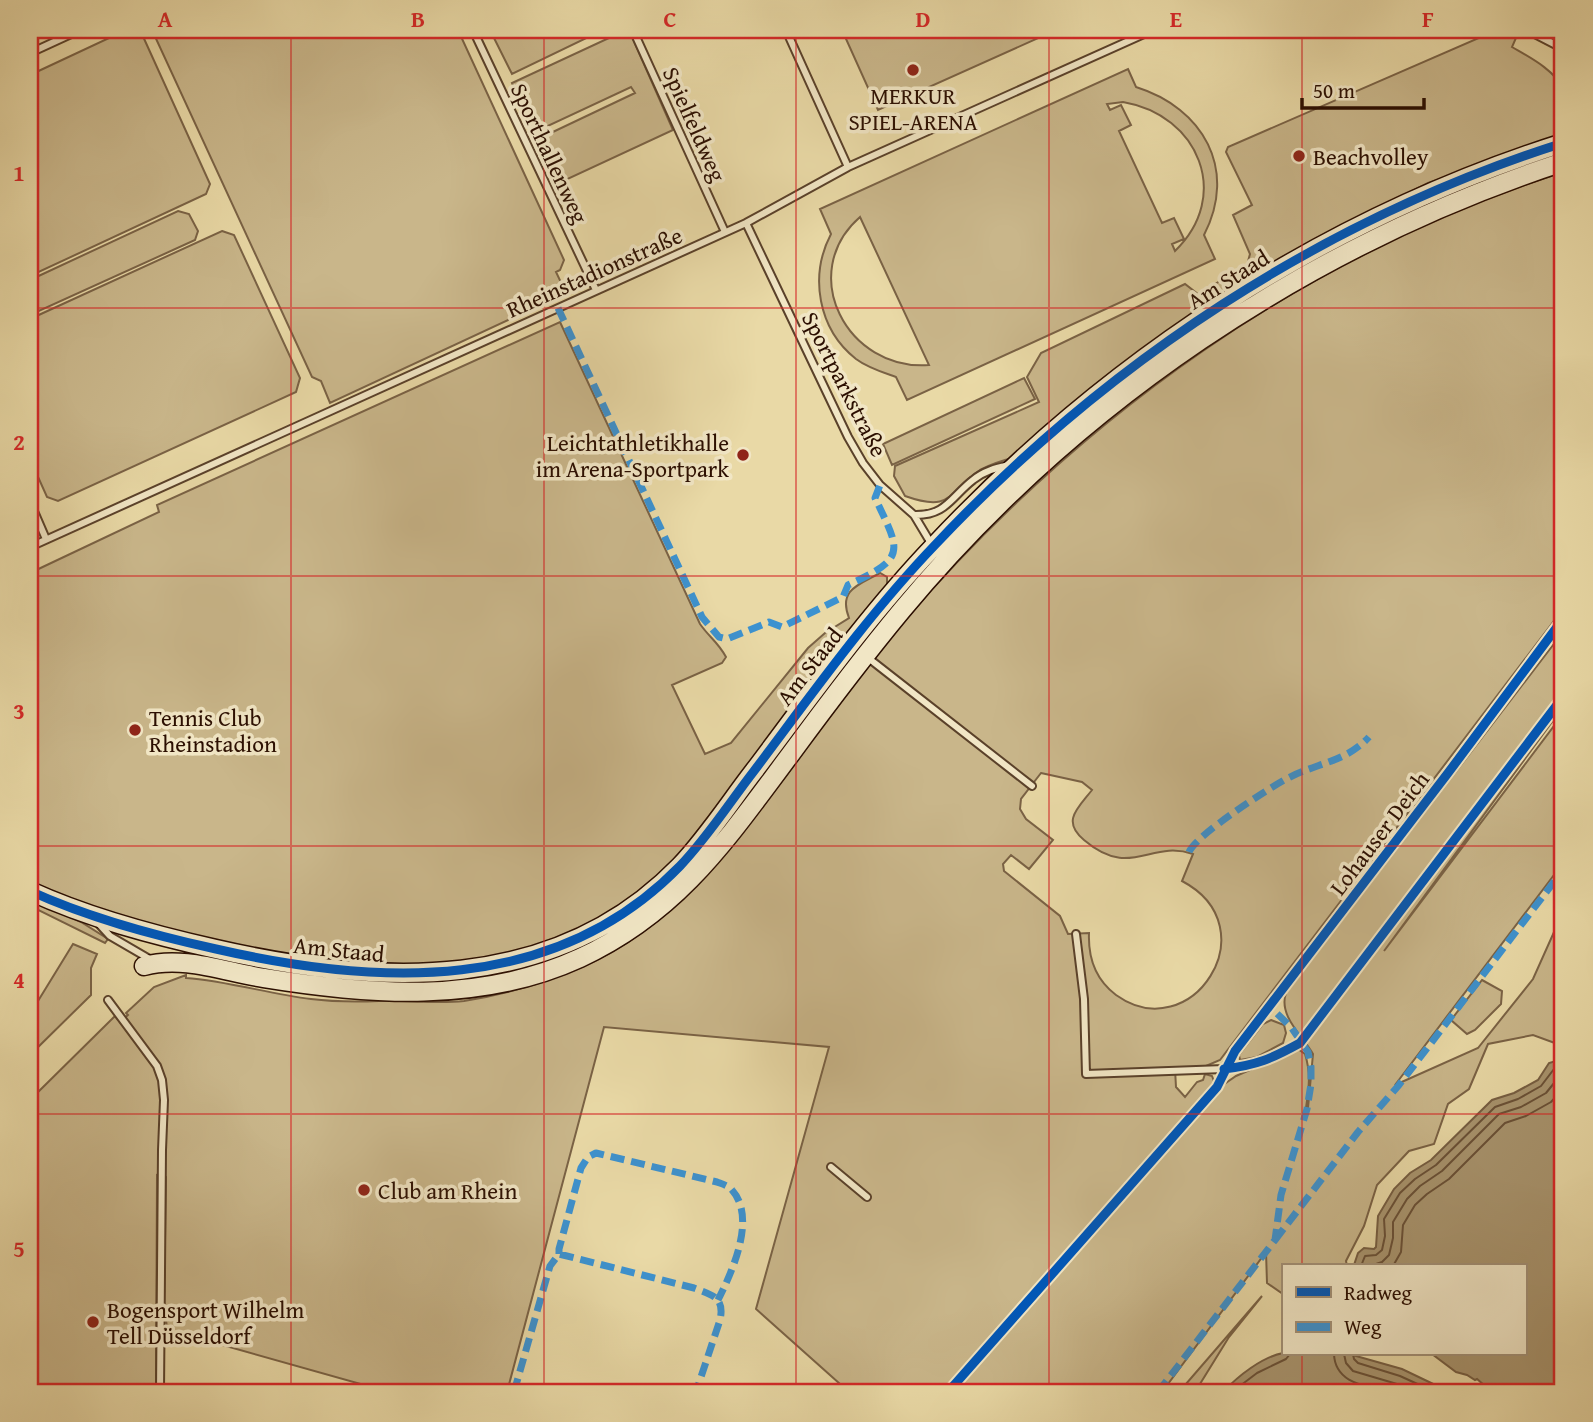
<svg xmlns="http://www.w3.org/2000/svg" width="1593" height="1422" viewBox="0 0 1593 1422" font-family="'Gentium Book Plus',serif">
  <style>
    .green { fill: #c9b68a; stroke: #7a6245; stroke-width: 2; fill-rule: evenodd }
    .water { fill: #a8946e; stroke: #765e42; stroke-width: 2 }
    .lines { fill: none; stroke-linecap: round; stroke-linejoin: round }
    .shore { stroke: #6a5137; stroke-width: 2 }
    .lane-casing { stroke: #5a412a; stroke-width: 10 }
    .secondary-casing { stroke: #2b0e00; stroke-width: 21 }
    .lane { stroke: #f1e6c5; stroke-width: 6 }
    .secondary { stroke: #f1e6c5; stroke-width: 18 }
    .quiet { stroke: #3c92d0; stroke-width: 7; stroke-dasharray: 14 7; stroke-linecap: butt }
    .cycleway-casing { stroke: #f1e6c5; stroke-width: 13 }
    .cycleway { stroke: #0057b8; stroke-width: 9 }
    .grid { fill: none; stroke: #d62828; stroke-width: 2; stroke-opacity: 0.55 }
    .poi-dot { fill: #8f2418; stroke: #f1e6c5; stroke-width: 2.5 }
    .labels { text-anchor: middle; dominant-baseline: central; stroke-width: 7; stroke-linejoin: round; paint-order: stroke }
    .poi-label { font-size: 23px; fill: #2b0e00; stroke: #f1e6c5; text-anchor: start }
    .street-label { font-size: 23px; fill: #2b0e00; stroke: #f1e6c5 }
    .neatline { fill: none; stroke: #d62828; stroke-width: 2.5 }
    .grid-label { font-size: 23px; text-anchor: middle; font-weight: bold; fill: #d62828 }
  </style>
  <rect width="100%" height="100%" fill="#e9d9a6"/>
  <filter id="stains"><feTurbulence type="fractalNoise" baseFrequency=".00286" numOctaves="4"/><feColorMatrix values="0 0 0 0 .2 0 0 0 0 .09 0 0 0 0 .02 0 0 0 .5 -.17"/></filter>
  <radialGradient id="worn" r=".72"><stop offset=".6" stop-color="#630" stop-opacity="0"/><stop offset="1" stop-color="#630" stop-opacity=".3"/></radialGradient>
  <path class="green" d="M126 30 141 32 210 184 206 194 30 276V75Z
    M152 30H458L564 260 560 270 556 272 566 293 330 403 321 381 312 377Z
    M490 30H600L601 31 512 74Z
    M605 30H629L673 130 559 183 538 139 635 93 631 87 535 132 512 83 609 38Z
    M842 30H1056L878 110Z
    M1497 30 1519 31 1512 47C1529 57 1555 70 1563 89 1567 99 1563 127 1563 139L1428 183 1327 234 1016 457C1004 460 991 464 980 470 947 492 953 513 905 496L894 476 895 466 1039 402 1027 377 1041 353 1185 284 1198 294 1247 265 1250 254 1233 215 1252 205 1226 152 1228 147Z
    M1128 69 1136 87C1203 108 1238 169 1204 235L1215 259 907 400 896 377C882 372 868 368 856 359 818 329 809 276 831 234L820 209ZM1123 102C1199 115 1232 196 1175 251L1172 244 1184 239 1174 218 1162 223 1119 131 1131 125 1121 105 1110 110 1107 104ZM860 217 929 365C847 371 796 273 860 217Z
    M1563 172V609L1220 1060 1206 1066 1175 1069 1176 1087 1185 1097 1197 1082 1203 1080 1205 1074 1212 1076 1215 1084 1208 1094 946 1392H849L756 1309 829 1047 604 1027 507 1392H389L201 1339 199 1343 180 1339 167 1328 164 1303 166 1177 157 1175 156 1392H30V1100L115 1016 120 1022 128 1015 126 1013 154 987 186 975V978C228 981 269 994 311 999 335 1002 355 1002 379 1001 407 1000 436 1004 464 1001 497 996 530 987 562 975 659 940 716 868 776 789 819 732 859 674 905 620 1080 417 1306 254 1563 172ZM1041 773 1082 782 1092 790C1078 808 1061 821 1084 840 1131 880 1150 839 1193 854L1182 881C1271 928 1191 1049 1116 995 1096 980 1088 958 1089 933L1068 934 1060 916 1004 871 1003 864 1011 855 1029 869 1053 840 1026 819 1020 809 1021 799Z
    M178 211 189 214 198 231 195 240 30 315V280Z
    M222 231 234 235 300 378 296 392 58 501 47 497 30 459V319Z
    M560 322 700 624C709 637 718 642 726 657L722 663 672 685 705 754 731 743 808 648 825 633 849 618C838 590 858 585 880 573L887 577V587L674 861 641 894 572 935 492 960 383 968 246 950 91 910 30 882V573L159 512 157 505Z
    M1024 378 1035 399 892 465 883 444Z
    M1563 632V707L1384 951 1563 714V863L1395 1085 1478 1048 1533 979 1563 912V1046L1533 1035 1488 1044 1469 1089 1448 1104 1434 1144 1409 1151 1377 1185 1364 1226 1346 1261 1347 1266H1283V1294L1267 1283 1266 1252 1162 1392H952L1223 1085 1236 1076 1298 1049 1305 1054C1311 1073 1309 1088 1306 1108H1308L1313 1054C1303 1036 1278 1016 1286 993Z
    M30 898 81 922 108 939 105 943 30 906Z
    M73 944 97 954 91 968V995L30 1055V1014Z
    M1482 980 1502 991 1501 1004 1475 1030 1467 1034 1451 1020Z
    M1271 1020 1284 1025 1286 1033 1283 1043 1257 1057 1240 1060 1239 1055 1263 1024Z
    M1262 1296 1229 1337 1195 1392H1179Z"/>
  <path class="water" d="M1559 1060 1563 1062V1392H1492L1477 1379 1475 1380 1467 1375 1456 1372 1432 1354H1525V1266L1354 1265 1358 1253 1364 1248 1374 1249 1376 1247 1378 1216 1394 1189 1410 1173 1431 1160 1492 1100 1514 1093 1538 1080 1549 1063Z
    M1283 1353 1349 1354 1402 1369 1450 1392H1223C1238 1376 1262 1357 1283 1353Z"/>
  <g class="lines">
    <path class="shore" d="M1361 1266 1365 1256 1376 1255 1382 1250 1385 1236 1384 1219 1400 1193 1415 1179 1436 1165 1495 1107 1518 1099 1541 1086 1554 1069 1563 1067
      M1370 1266 1382 1262 1389 1255 1393 1238V1222L1407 1199 1420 1186 1442 1171 1499 1114 1521 1107 1546 1093 1559 1077 1563 1076
      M1393 1266 1401 1252 1403 1225 1415 1205 1427 1194 1449 1179 1505 1123 1526 1116 1551 1102 1563 1089
      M1334 1354C1335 1383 1365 1386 1388 1392
      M1344 1354 1346 1363 1353 1371 1397 1384 1416 1392
      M1353 1354 1354 1359 1358 1363 1400 1376 1435 1392
      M1232 1392 1257 1373 1286 1359 1290 1354"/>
    <defs>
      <path id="lane" d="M473 30 596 290
        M633 30 725 232
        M786 30 848 167
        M1527 30 1556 45 1563 53
        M30 53 80 30
        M746 223 848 437 863 463 880 485 914 515 932 545
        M30 502 46 539
        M914 515C946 516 951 497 973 480 984 471 996 468 1009 465
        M30 547 746 223 848 167 1153 30
        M867 657 1032 786
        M99 924 110 936 153 961
        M1076 934 1084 999 1086 1074 1224 1069 1235 1051 1448 773 1563 619
        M108 1000 157 1066 162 1080 164 1100 162 1150 160 1392
        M831 1167 867 1197"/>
      <path id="secondary" d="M30 891C89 918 153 935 216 949 377 986 555 995 680 866 707 838 730 802 754 771 812 694 868 615 935 545 1108 361 1321 220 1563 143
        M144 966C183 955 225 972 264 978 369 995 480 1004 580 958 679 912 727 839 790 755 826 706 863 657 902 610 1074 403 1307 246 1563 162"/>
    </defs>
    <use href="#lane" class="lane-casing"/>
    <use href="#secondary" class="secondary-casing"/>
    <use href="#lane" class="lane"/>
    <use href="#secondary" class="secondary"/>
    <path class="quiet" d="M558 308 702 617 719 637 727 639 769 622 782 627 843 597 848 585C907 558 901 552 875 498L880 485
      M1189 852C1196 835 1269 788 1288 778 1317 763 1346 762 1369 737
      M1275 1240 1358 1132 1399 1085 1563 870
      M559 1254V1249L581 1168 588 1157 596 1153 717 1182C722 1184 729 1186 732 1190 757 1218 732 1272 718 1300
      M514 1392 550 1266 559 1254 694 1288C712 1295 725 1297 720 1320L696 1392
      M1158 1392 1275 1240 1281 1195 1307 1109 1311 1084V1067L1308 1052 1291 1027 1270 1007"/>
    <defs>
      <path id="cycleway" d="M30 891C89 918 153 935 216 949 377 986 555 995 680 866 707 838 730 802 754 771 812 694 868 615 935 545 1108 361 1321 220 1563 143
        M1224 1069C1257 1065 1271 1059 1300 1043L1563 697
        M948 1392 1217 1087 1235 1051 1448 773 1563 619"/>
    </defs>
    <use href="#cycleway" class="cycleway-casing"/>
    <use href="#cycleway" class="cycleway"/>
  </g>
  <path class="grid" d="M291 30V1392M544 30V1392M796 30V1392M1049 30V1392M1302 30V1266M30 308H1563M30 576H1563M30 846H1563M30 1114H1563M1302 1354V1392"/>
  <g class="poi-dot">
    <circle cx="913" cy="70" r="7"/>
    <circle cx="1299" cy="156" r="7"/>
    <circle cx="743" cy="455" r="7"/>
    <circle cx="135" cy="730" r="7"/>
    <circle cx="364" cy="1190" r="7"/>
    <circle cx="93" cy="1322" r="7"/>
  </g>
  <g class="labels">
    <g class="poi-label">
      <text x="913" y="95" text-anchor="middle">MERKUR<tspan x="913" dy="26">SPIEL-ARENA</tspan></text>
      <text x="1313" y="156">Beachvolley</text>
      <text x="729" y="442" text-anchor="end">Leichtathletikhalle<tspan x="729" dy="26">im Arena-Sportpark</tspan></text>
      <text x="149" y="717">Tennis Club<tspan x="149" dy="26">Rheinstadion</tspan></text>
      <text x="378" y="1190">Club am Rhein</text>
      <text x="107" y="1309">Bogensport Wilhelm<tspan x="107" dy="26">Tell Düsseldorf</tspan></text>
    </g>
    <g class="street-label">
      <text transform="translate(695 124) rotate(66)">Spielfeldweg</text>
      <text transform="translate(550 153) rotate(65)">Sporthallenweg</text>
      <text transform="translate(594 272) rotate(-24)">Rheinstadionstraße</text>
      <text transform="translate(1228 279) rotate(-32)">Am Staad</text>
      <text transform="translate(845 384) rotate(63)">Sportparkstraße</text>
      <text transform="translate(809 666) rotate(-52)">Am Staad</text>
      <text transform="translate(1379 833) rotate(-53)">Lohauser Deich</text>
      <text transform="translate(339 949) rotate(6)">Am Staad</text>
    </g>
  </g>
  <rect width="1593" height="1422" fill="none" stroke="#e9d9a6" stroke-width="77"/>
  <rect x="1282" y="1264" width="245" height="91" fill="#f1e6c5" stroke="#a29076" stroke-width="2"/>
  <rect x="1296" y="1287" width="35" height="10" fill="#0057b8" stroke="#a29076" stroke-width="2"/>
  <text x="1344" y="1300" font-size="21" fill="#2b0e00">Radweg</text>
  <rect x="1296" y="1322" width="35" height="10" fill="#3c92d0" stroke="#a29076" stroke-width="2"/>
  <text x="1344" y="1334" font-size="21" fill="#2b0e00">Weg</text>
  <path d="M1302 98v10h122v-10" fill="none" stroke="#2b0e00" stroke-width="3.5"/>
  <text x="1313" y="98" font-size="21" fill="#2b0e00" stroke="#f1e6c5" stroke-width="5" paint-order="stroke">50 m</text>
  <rect x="38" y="38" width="1516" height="1346" class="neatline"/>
  <g class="grid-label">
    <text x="165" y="27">A</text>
    <text x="418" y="27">B</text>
    <text x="670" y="27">C</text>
    <text x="923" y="27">D</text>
    <text x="1176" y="27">E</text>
    <text x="1428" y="27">F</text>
    <text x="19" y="181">1</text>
    <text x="19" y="450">2</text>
    <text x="19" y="719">3</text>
    <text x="19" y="988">4</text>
    <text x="19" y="1257">5</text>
  </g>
  <rect width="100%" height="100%" filter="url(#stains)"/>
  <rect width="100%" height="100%" fill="url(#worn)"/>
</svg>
